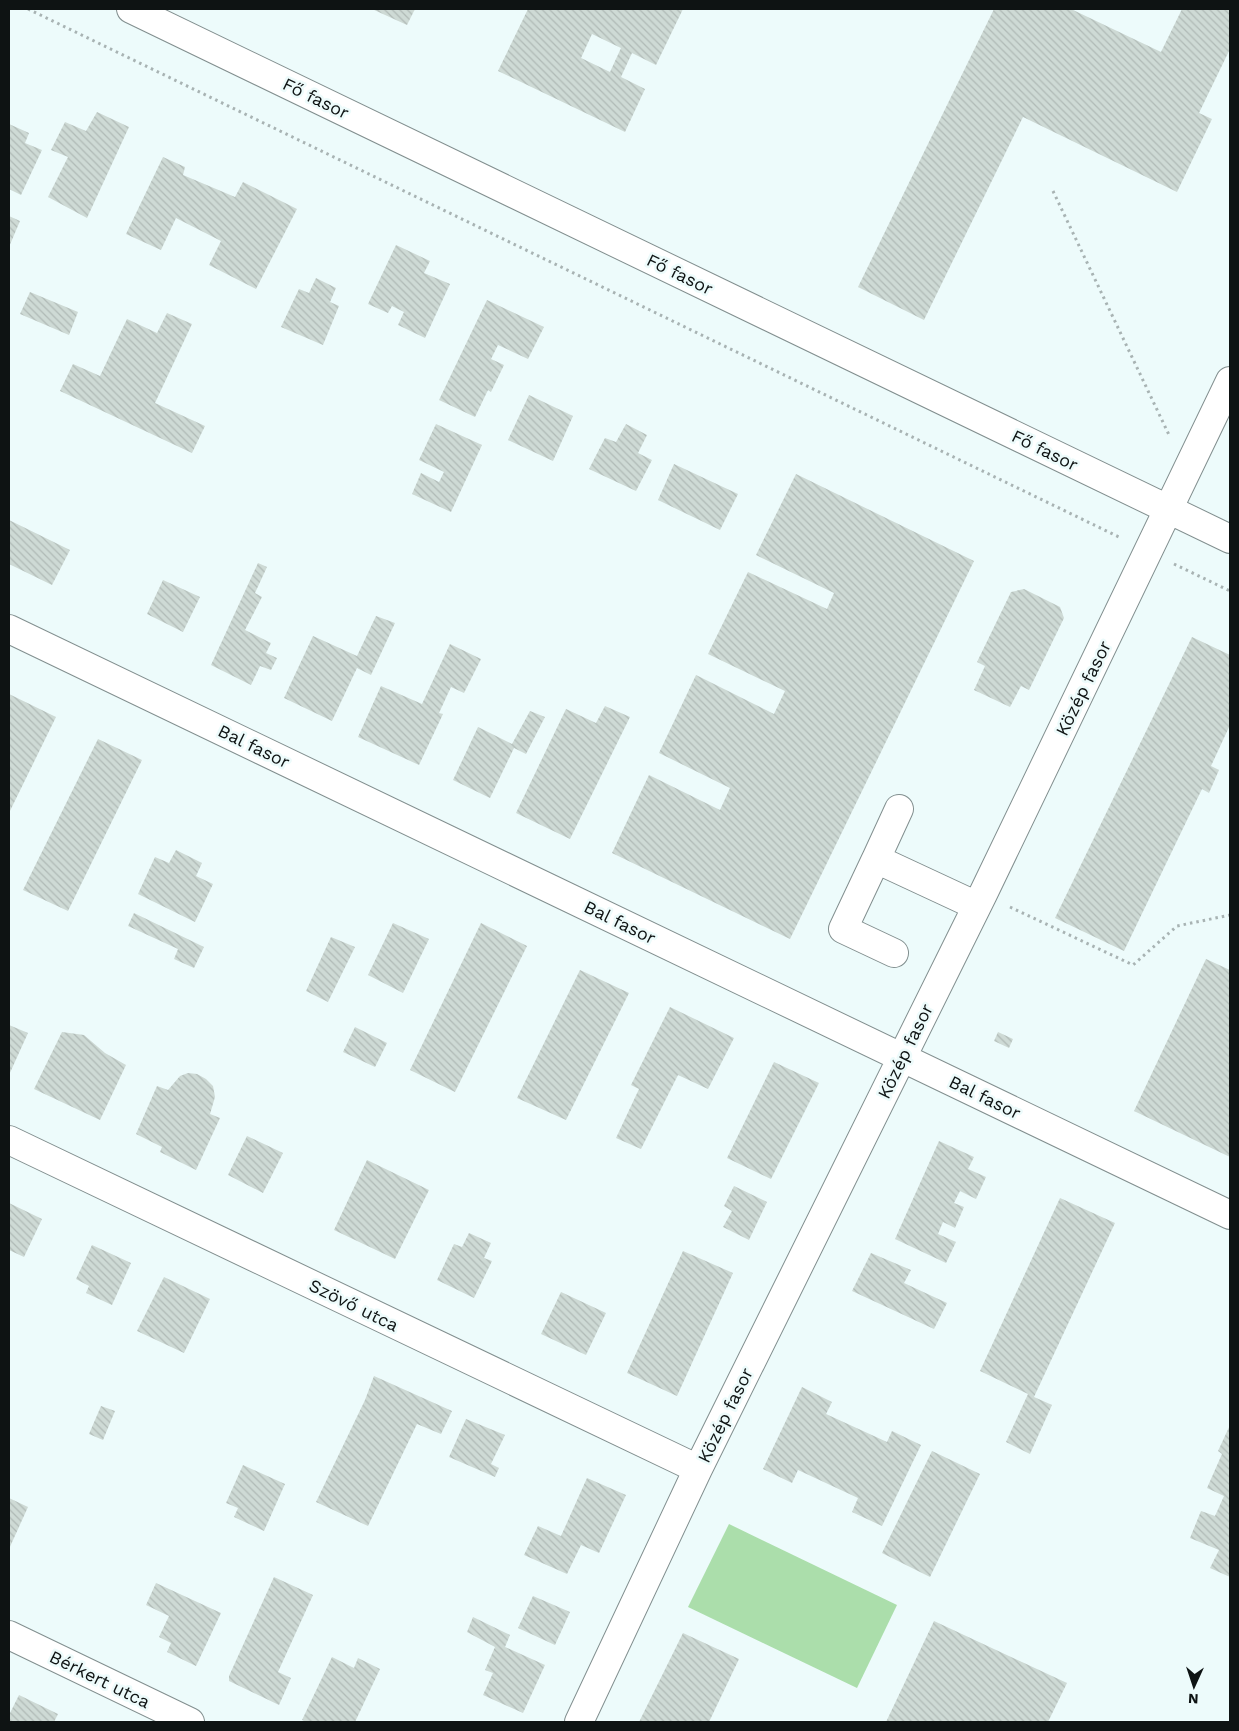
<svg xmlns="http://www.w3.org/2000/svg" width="1239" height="1731" viewBox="0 0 1239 1731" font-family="'Work Sans',sans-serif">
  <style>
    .pitch { fill: #abdeab }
    .building { fill: url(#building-back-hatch); fill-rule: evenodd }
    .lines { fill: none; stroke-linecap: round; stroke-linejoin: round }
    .minor-casing { stroke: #828f8f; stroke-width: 30 }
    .path { stroke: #a8b3b3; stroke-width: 3; stroke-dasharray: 2.5 4; stroke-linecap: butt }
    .minor { stroke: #fff; stroke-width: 28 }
    .labels { text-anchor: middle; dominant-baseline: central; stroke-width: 5; stroke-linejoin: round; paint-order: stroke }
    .street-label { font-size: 18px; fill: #0e1313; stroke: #edfbfb }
  </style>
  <defs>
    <pattern id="building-back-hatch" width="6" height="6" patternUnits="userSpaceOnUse" patternTransform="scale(1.25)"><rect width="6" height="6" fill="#cedad5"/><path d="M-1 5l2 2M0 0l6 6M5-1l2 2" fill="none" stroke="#b0bab6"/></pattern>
  </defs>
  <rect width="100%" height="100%" fill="#edfbfb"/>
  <path class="pitch" d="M729 1524 897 1605 857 1688 688 1607Z"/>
  <path class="building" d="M372 9H415L407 25Z
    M528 9H683L656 65 632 53 621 77 645 89 625 132 498 71ZM592 34 621 48 610 72 581 58Z
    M994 9H1071L1161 52 1182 9H1230V49L1199 113 1212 119 1177 192 1023 117 924 320 858 287Z
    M97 112 129 127 87 218 48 197 68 157 51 150 65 122 86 131Z
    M9 124 29 133 25 143 42 150 21 195 9 189Z
    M163 157 185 167 183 175 235 197 243 182 297 209 256 289 209 265 221 241 176 218 161 250 126 234Z
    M9 216 20 221 9 247Z
    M396 245 430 261 424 273 450 284 425 338 398 325 404 312 392 306 388 313 368 304Z
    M316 278 336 288 330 302 339 306 323 345 281 327 299 289 309 293Z
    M30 292 78 312 69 335 20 314Z
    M487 300 544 327 528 359 498 345 491 359 504 365 491 392 488 390 475 417 439 400Z
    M167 313 192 324 155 403 205 426 192 453 60 391 73 364 100 376 127 319 157 333Z
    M529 395 573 416 553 461 508 440Z
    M436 424 482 445 451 512 412 494 421 473 439 482 444 472 419 460Z
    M626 424 647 435 638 453 652 460 636 491 589 469 605 438 616 442Z
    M674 464 738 494 720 530 658 500Z
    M796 474 974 561 790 939 612 853 649 775 720 810 730 788 659 753 696 675 774 714 785 691 708 654 748 572 827 609 834 593 756 555Z
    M9 520 70 550 52 585 9 564Z
    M258 563 267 567 255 593 262 597 245 630 271 643 266 653 277 658 271 670 260 666 251 685 211 665Z
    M163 580 200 597 183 632 147 614Z
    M1024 589 1060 607 1064 618 1029 690 1021 686 1010 707 974 690 985 666 977 662 1011 592Z
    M376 616 395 623 371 675 357 668 332 721 284 698 313 636 357 656Z
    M1192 637 1230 655V725L1211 766 1219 770 1209 793 1202 789 1124 951 1055 918Z
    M450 644 481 659 464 693 451 687 439 713 443 714 419 765 358 737 381 686 422 704Z
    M9 694 56 717 9 813Z
    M605 706 630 717 570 839 516 813 566 709 596 723Z
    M530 711 545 717 526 754 514 748 490 798 453 780 478 727 512 744Z
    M98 739 142 760 68 911 23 890Z
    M176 850 202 863 196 876 213 884 195 922 138 894 155 857 169 863Z
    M134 913 204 947 194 968 174 959 178 949 128 926Z
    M393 923 429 939 403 993 368 975Z
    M481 923 527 946 455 1092 410 1070Z
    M331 937 355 947 328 1002 306 991Z
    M1206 959 1230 970V1157L1134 1111Z
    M580 970 629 993 566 1120 517 1098Z
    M670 1007 734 1038 708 1089 678 1075 641 1149 616 1138 639 1089 631 1085Z
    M9 1025 28 1033 9 1075Z
    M355 1027 387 1043 375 1067 343 1052Z
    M62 1032 84 1035 105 1053 126 1065 100 1120 34 1089Z
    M998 1032 1013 1039 1009 1048 994 1041Z
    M774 1062 819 1083 771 1179 727 1158Z
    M188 1073 197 1074 206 1079 213 1086 215 1097 210 1114 220 1118 196 1170 160 1152 162 1147 136 1134 157 1086 168 1090 180 1076Z
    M247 1136 283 1153 263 1193 228 1175Z
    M939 1141 974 1157 968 1169 986 1177 976 1199 960 1191 954 1203 964 1207 955 1228 943 1222 938 1234 956 1242 946 1263 895 1239Z
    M367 1160 429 1190 395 1259 334 1230Z
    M734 1186 767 1202 749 1240 723 1227 732 1211 724 1206Z
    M1060 1198 1115 1223 1034 1397 1052 1405 1030 1454 1006 1442 1028 1394 980 1371Z
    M9 1203 42 1219 24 1257 9 1250Z
    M469 1233 491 1243 484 1258 492 1261 474 1298 437 1280 454 1244 462 1247Z
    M92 1245 131 1263 112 1305 86 1293 89 1286 76 1279Z
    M683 1251 733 1273 677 1396 627 1373Z
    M871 1253 911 1270 904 1283 947 1303 934 1329 852 1291Z
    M164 1277 210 1299 184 1353 137 1331Z
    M561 1292 606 1313 586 1355 541 1334Z
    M374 1376 452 1411 441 1434 417 1424 368 1526 316 1502 365 1400Z
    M802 1387 832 1402 826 1414 887 1442 892 1431 921 1445 882 1526 852 1512 858 1498 798 1470 792 1483 763 1469Z
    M101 1406 115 1411 103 1440 89 1434Z
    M466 1419 505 1435 491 1464 499 1468 495 1477 449 1457Z
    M1230 1425V1577L1210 1568 1219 1550 1190 1538 1201 1511 1215 1516 1224 1496 1207 1488 1222 1454 1218 1451Z
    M932 1451 980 1474 930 1577 882 1553Z
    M243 1465 285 1484 264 1531 234 1517 238 1508 226 1503Z
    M587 1478 626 1495 599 1553 581 1545 567 1574 524 1555 538 1526 561 1536Z
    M9 1498 28 1507 9 1549Z
    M274 1577 313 1595 278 1672 291 1678 279 1705 229 1681V1676Z
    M156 1583 221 1613 196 1666 167 1652 171 1643 159 1637 169 1616 146 1605Z
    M533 1596 570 1612 555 1645 518 1628Z
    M473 1617 510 1635 505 1647 545 1665 523 1713 483 1695 493 1673 485 1670 495 1647 467 1632Z
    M934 1621 1067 1683 1048 1722H886Z
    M683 1633 739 1659 709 1722H639Z
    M332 1657 354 1668 358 1658 380 1669 355 1722H308L302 1720Z
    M19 1695 58 1714 54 1722H9V1715Z"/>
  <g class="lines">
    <defs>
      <path id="minor" d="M131 9 1230 539
        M9 629 1230 1215
        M876 859 899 809
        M894 953 843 929 876 859 977 906
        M9 1140 698 1469
        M9 1635 190 1722
        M579 1722 698 1469 983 894 1230 381"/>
    </defs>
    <use href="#minor" class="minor-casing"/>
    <path class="path" d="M28 9 1121 538
      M1053 191 1170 437
      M1174 564 1230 591
      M1010 907 1133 965 1177 926 1230 915"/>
    <use href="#minor" class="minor"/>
  </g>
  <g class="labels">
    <g class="street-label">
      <text transform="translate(316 98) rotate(26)">Fő fasor</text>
      <text transform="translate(680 274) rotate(26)">Fő fasor</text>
      <text transform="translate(1045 450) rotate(26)">Fő fasor</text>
      <text transform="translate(1083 688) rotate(-64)">Közép fasor</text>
      <text transform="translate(254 746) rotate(26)">Bal fasor</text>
      <text transform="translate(620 922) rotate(26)">Bal fasor</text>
      <text transform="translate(905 1051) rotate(-64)">Közép fasor</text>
      <text transform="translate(985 1097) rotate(26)">Bal fasor</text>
      <text transform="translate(354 1305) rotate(26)">Szövő utca</text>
      <text transform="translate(725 1415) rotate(-64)">Közép fasor</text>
      <text transform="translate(100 1679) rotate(26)">Bérkert utca</text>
    </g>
  </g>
  <rect width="1239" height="1731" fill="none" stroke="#0e1313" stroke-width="20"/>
  <g transform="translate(1194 1686) rotate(183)" stroke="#edfbfb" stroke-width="4" paint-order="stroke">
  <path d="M0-4L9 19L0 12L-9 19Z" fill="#0e1313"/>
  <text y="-8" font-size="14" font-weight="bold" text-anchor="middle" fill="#0e1313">N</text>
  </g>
</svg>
